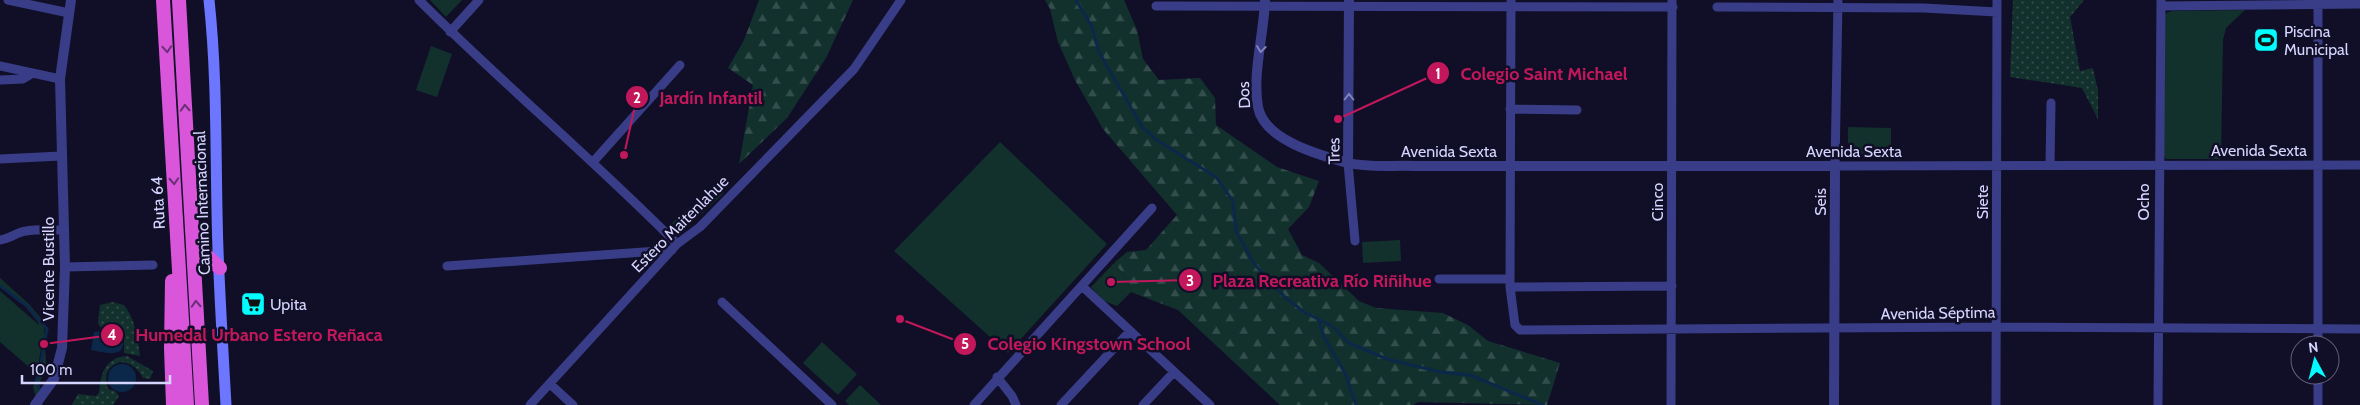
<svg xmlns="http://www.w3.org/2000/svg" width="2360" height="405" viewBox="0 0 2360 405" font-family="Cabin,sans-serif">
  <style>
    .grass { fill: url(#grass-dots) }
    .forest { fill: url(#forest-firs) }
    .park { fill: #12312d }
    .water { fill: #0b284a }
    .lines { fill: none; stroke-linecap: round; stroke-linejoin: round }
    .stream { stroke: #0b284a; stroke-width: 3 }
    .minor { stroke: #393d87; stroke-width: 9 }
    .tertiary { stroke: #393d87; stroke-width: 10 }
    .secondary { stroke: #6c76ff; stroke-width: 11 }
    .trunk { stroke: #d956da; stroke-width: 14 }
    .oneway { stroke: #6b2f78 }
    .oneway2 { stroke: #8081bd }
    .labels { text-anchor: middle; dominant-baseline: central; stroke-width: 5; stroke-linejoin: round; paint-order: stroke }
    .poi-label { font-size: 16px; fill: #d6d5ff; stroke: #110f27; text-anchor: start }
    .street-label { font-size: 16px; fill: #d6d5ff; stroke: #110f27 }
    .leader { fill: none; stroke: #c2185b; stroke-width: 2 }
    .callout-dot { fill: #c2185b; stroke: #110f27; stroke-width: 2 }
    .mark-label { font-size: 15px; text-anchor: middle; font-weight: bold; fill: #fff }
    .callout-label { font-size: 18px; text-anchor: middle; font-weight: bold; fill: #c2185b; stroke: #110f27; stroke-width: 5; stroke-linejoin: round; paint-order: stroke }
  </style>
  <defs>
    <pattern id="grass-dots" width="8" height="8" patternUnits="userSpaceOnUse" patternTransform="scale(1.25)"><rect width="8" height="8" fill="#12312d"/><path d="M2 2h.1M6 6h.1" fill="none" stroke="#344e4c" stroke-width="1.8" stroke-linecap="round"/></pattern>
    <pattern id="forest-firs" width="22" height="20" patternUnits="userSpaceOnUse" patternTransform="scale(1.25)"><rect width="22" height="20" fill="#12312d"/><path d="M5 1l3.5 6h-7zM16 11l3.5 6h-7z" fill="#344e4c"/></pattern>
  </defs>
  <rect width="100%" height="100%" fill="#110f27"/>
  <path class="grass" d="M2013 0H2084L2070 17 2080 71 2093 68 2098 91V119L2082 88 2010 77Z
    M112 302 124 305C135 319 138 338 140 356L124 353V332L100 327 98 323 100 305Z
    M127 356 153 371 150 379 143 378C138 368 131 363 120 362 106 367 104 376 108 389L115 391 119 396 113 405H72L78 394 96 396 99 393C101 373 105 358 127 356Z"/>
  <path class="forest" d="M759 0H853L826 58 787 118 739 164 753 85 728 68 744 40Z
    M1045 0H1124L1137 30 1143 59 1159 80 1200 78 1215 98 1216 125 1277 167 1319 181 1309 207 1288 229 1302 255 1319 263 1359 301 1376 308 1443 313 1468 325 1488 341 1560 363 1547 405 1418 402 1413 405H1280L1178 310 1131 292 1126 277 1114 263 1127 252 1146 250 1177 215 1103 129 1075 80 1058 42 1050 9Z"/>
  <path class="park" d="M430 0H462L446 17Z
    M2245 10 2226 28 2223 40 2221 159H2166L2163 155 2164 17 2166 13 2173 11Z
    M431 46 452 54 437 97 416 90Z
    M1848 127 1891 128V156L1848 155Z
    M1000 142 1107 244 1008 353 894 251Z
    M713 187 724 193 681 233 672 223Z
    M1400 240 1401 261 1363 263 1362 242Z
    M1114 263 1126 277 1131 292 1117 306 1104 301 1091 287Z
    M0 278 29 304 44 322 46 366 38 387 43 405H38L33 387 41 370 42 342 37 374 0 342V291L39 325 38 322 24 305 0 285Z
    M822 342 857 374 838 395 803 363Z
    M860 385 881 405H849L845 401Z"/>
  <path class="water" d="M116 329C124 337 128 354 111 353 105 353 97 351 91 350L94 332Z
    M108 378a14 14 0 1 1 28 0a14 14 0 1 1-28 0Z"/>
  <g class="lines">
    <path class="stream" d="M1076 0 1092 27 1099 52 1142 127 1158 141 1216 177 1233 201 1236 231 1255 265 1285 297 1304 312 1332 326 1349 343 1387 359 1440 372 1470 375 1543 405
      M0 286 27 306 47 329 39 374 36 381 41 393
      M1319 321 1324 337 1346 375 1356 405"/>
    <path class="minor" d="M8 0 69 13
      M419 0C503 84 594 160 677 244
      M1511 0 1510 287 1515 325 1520 330 1996 327 2360 329
      M1838 0 1835 166 2360 165
      M1156 6 1673 7
      M2161 6 2360 4
      M1717 7 1924 8 1997 12
      M450 32 479 0
      M0 66 60 79
      M0 80 23 79 33 73
      M1510 109 1577 110
      M0 159 61 156
      M593 162 680 65
      M1348 163 1355 241
      M2050 165 2051 103
      M0 240C11 239 16 232 26 231 38 229 51 230 63 230
      M447 266 672 250
      M65 267 153 265
      M1439 279H1510
      M1083 287 1210 405
      M1510 287 1672 286
      M722 302 832 405
      M2318 345V0
      M997 377 1012 396 1016 405
      M550 384 573 405
      M530 405 677 244 700 227 854 69 901 0
      M974 405 1152 208
      M1061 405 1130 331
      M1143 405 1174 372
      M1671 405 1672 0
      M1996 405 1997 0
      M2158 405 2161 0
      M2318 405V375"/>
    <path class="tertiary" d="M1265 0C1264 33 1252 75 1258 107 1264 140 1319 155 1348 163 1369 168 1395 165 1416 166H1835L1834 405
      M1348 163 1349 0
      M35 405 54 379 62 348 65 267 60 79 71 0"/>
    <path class="secondary" d="M209 0C218 83 215 167 218 250 220 302 223 353 226 405"/>
    <path class="trunk" d="M163 0 187 405
      M179 0 202 405
      M194 233 207 256 220 268
      M172 281 171 348 173 405"/>
  </g>
  <defs><path id="oneway-chevron" d="M-2-3.5L2.5 0L-2 3.5" fill="none" stroke-width="1.6" stroke-linecap="round" stroke-linejoin="round" transform="scale(1.25)"/></defs>
  <g class="oneway">
    <use href="#oneway-chevron" transform="translate(167 49) rotate(86)"/>
    <use href="#oneway-chevron" transform="translate(185 108) rotate(-93)"/>
    <use href="#oneway-chevron" transform="translate(174 181) rotate(87)"/>
    <use href="#oneway-chevron" transform="translate(196 304) rotate(-93)"/>
  </g>
  <g class="oneway2">
    <use href="#oneway-chevron" transform="translate(1261 49) rotate(97)"/>
    <use href="#oneway-chevron" transform="translate(1349 97) rotate(-90)"/>
  </g>
  <defs>
    <symbol id="stadium-square" viewBox="-11 -11 22 22"><rect x="-9" y="-9" width="18" height="18" rx="4" fill="#01fdff" stroke="#110f27"/><path d="M0-5a6.5 5 0 1 0 0 10a6.5 5 0 1 0 0-10ZM-3.5-1.8h7v3.6h-7Z" fill="#111"/></symbol>
    <symbol id="supermarket-square" viewBox="-11 -11 22 22"><rect x="-9" y="-9" width="18" height="18" rx="4" fill="#01fdff" stroke="#110f27"/><path d="M-6-5.5h2.5l.6 2H6L4.5 2H-2.5L-4.4-4H-6ZM-1.5 3.2a1.3 1.3 0 1 0 .1 0ZM3 3.2a1.3 1.3 0 1 0 .1 0Z" fill="#111"/></symbol>
  </defs>
  <g fill-rule="evenodd">
    <use href="#stadium-square" x="2252" y="26" width="28" height="28"/>
    <use href="#supermarket-square" x="239" y="290" width="28" height="28"/>
  </g>
  <g class="labels">
    <g class="poi-label">
      <text x="2284" y="31">Piscina<tspan x="2284" dy="18">Municipal</tspan></text>
      <text x="270" y="304">Upita</text>
    </g>
    <g class="street-label">
      <text transform="translate(1244 95) rotate(-93)">Dos</text>
      <text x="2259" y="150">Avenida Sexta</text>
      <text transform="translate(1334 151) rotate(-91)">Tres</text>
      <text x="1449" y="151">Avenida Sexta</text>
      <text x="1854" y="151">Avenida Sexta</text>
      <text transform="translate(1657 202) rotate(-90)">Cinco</text>
      <text transform="translate(1820 202) rotate(-90)">Seis</text>
      <text transform="translate(1982 202) rotate(-90)">Siete</text>
      <text transform="translate(2143 202) rotate(-90)">Ocho</text>
      <text transform="translate(158 203) rotate(-93)">Ruta 64</text>
      <text transform="translate(202 203) rotate(-92)">Camino Internacional</text>
      <text transform="translate(680 224) rotate(-45)">Estero Maitenlahue</text>
      <text transform="translate(48 269) rotate(-90)">Vicente Bustillo</text>
      <text transform="translate(1938 313) rotate(-1)">Avenida Séptima</text>
    </g>
  </g>
  <path class="leader" d="M1338 119L1438 73M624 155L637 97M1111 282L1190 280M44 344L112 335M900 319L965 344"/>
  <g class="callout-dot">
    <circle cx="1338" cy="119" r="5"/>
    <circle cx="624" cy="155" r="5"/>
    <circle cx="1111" cy="282" r="5"/>
    <circle cx="44" cy="344" r="5"/>
    <circle cx="900" cy="319" r="5"/>
    <circle cx="1438" cy="73" r="12"/>
    <circle cx="637" cy="97" r="12"/>
    <circle cx="1190" cy="280" r="12"/>
    <circle cx="112" cy="335" r="12"/>
    <circle cx="965" cy="344" r="12"/>
  </g>
  <g class="mark-label">
    <text x="1438" y="79">1</text>
    <text x="637" y="103">2</text>
    <text x="1190" y="286">3</text>
    <text x="112" y="340">4</text>
    <text x="965" y="349">5</text>
  </g>
  <g class="callout-label">
    <text x="1544" y="80">Colegio Saint Michael</text>
    <text x="711" y="104">Jardín Infantil</text>
    <text x="1322" y="287">Plaza Recreativa Río Riñihue</text>
    <text x="259" y="341">Humedal Urbano Estero Reñaca</text>
    <text x="1089" y="350">Colegio Kingstown School</text>
  </g>
  <g transform="translate(2315 360) rotate(353)"><circle r="24" fill="#110f27" stroke="#605e7d"/>
  <path d="M0-4L9 19L0 12L-9 19Z" fill="#01fdff"/>
  <text y="-8" font-size="14" font-weight="bold" text-anchor="middle" fill="#d6d5ff">N</text>
  </g>
  <path d="M22 375v8h148v-8" fill="none" stroke="#d6d5ff" stroke-width="2.5"/>
  <text x="30" y="375" font-size="15" fill="#d6d5ff" stroke="#110f27" stroke-width="4" paint-order="stroke">100 m</text>
</svg>
